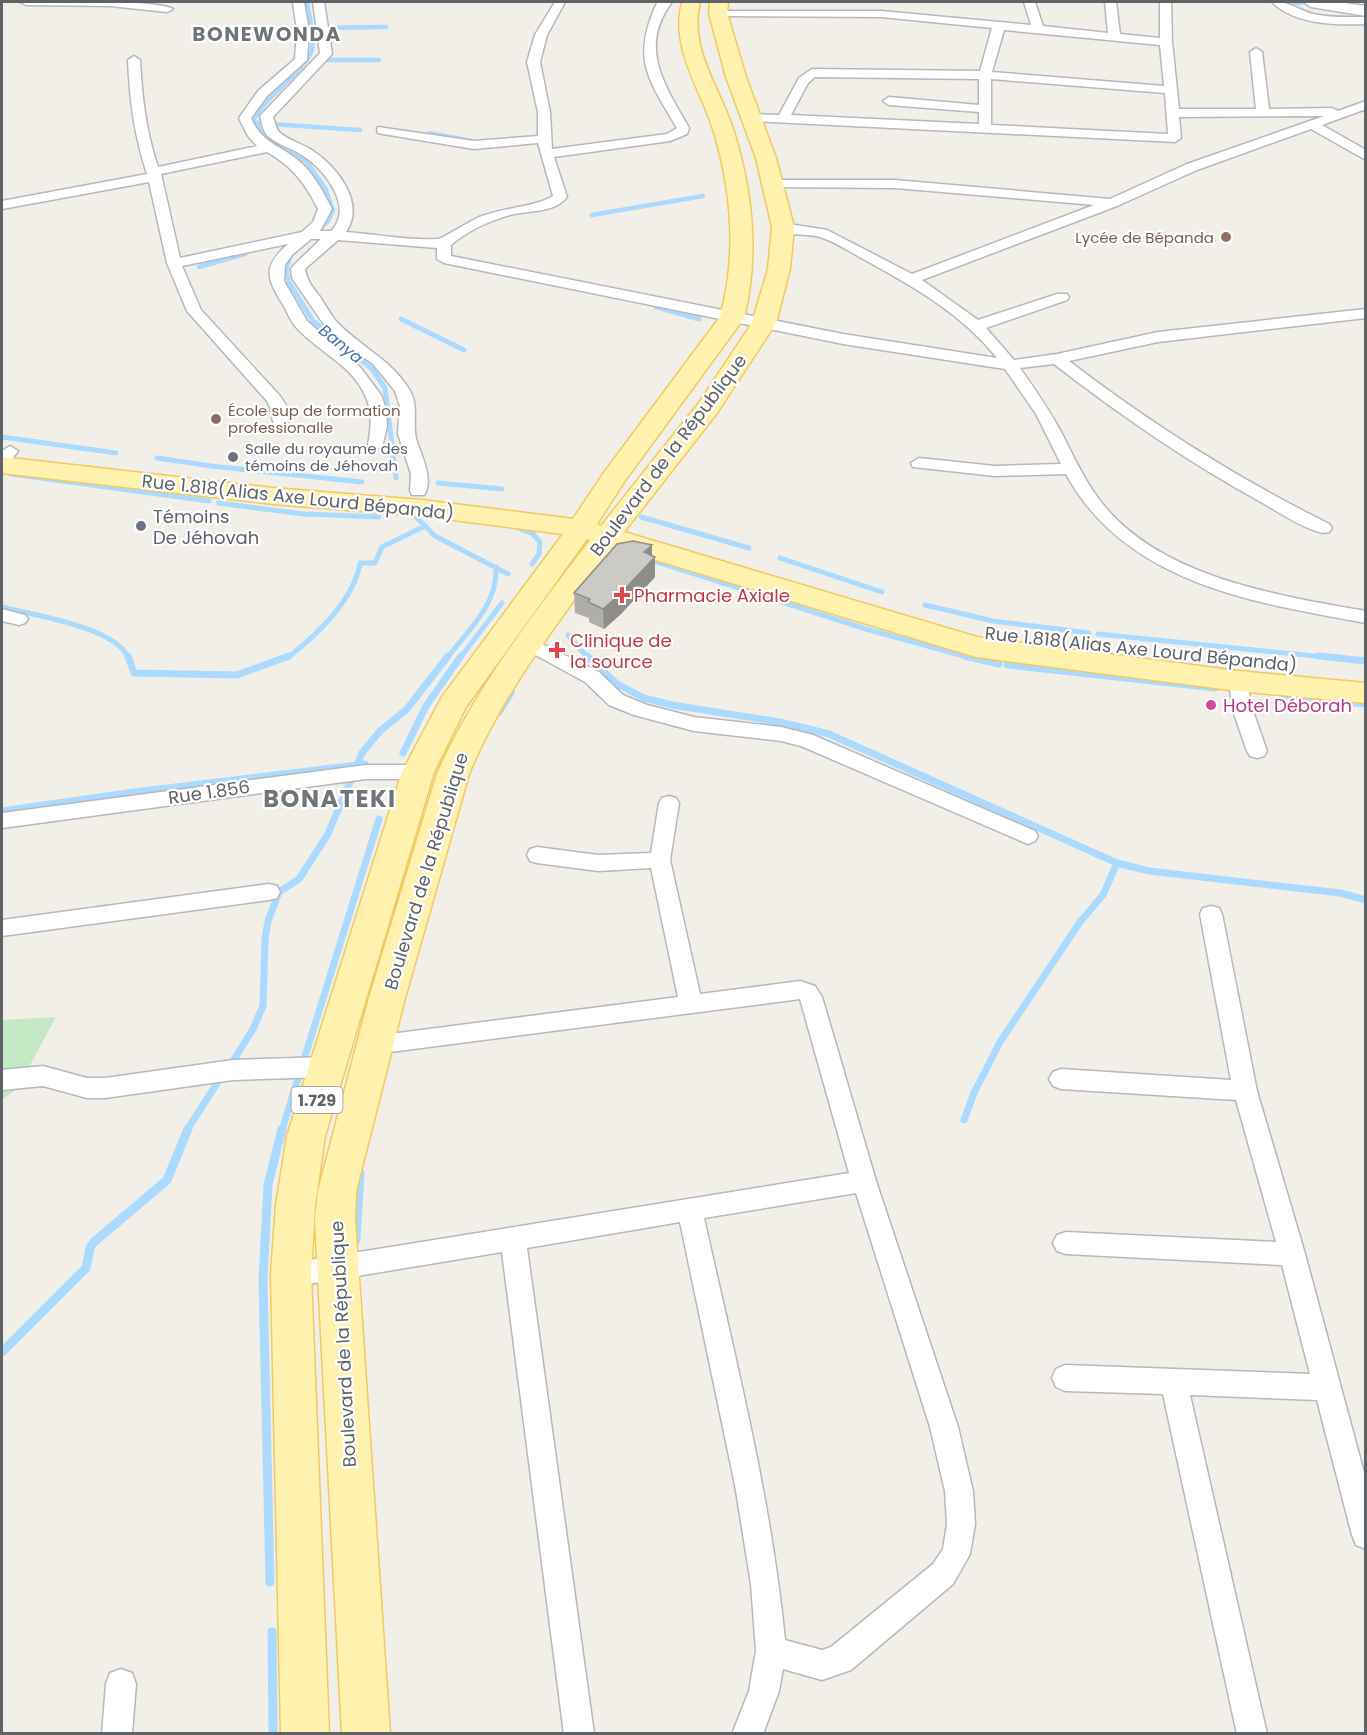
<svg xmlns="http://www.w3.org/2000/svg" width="1367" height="1735" viewBox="0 0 1367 1735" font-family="Poppins,sans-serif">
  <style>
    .green { fill: #c5e8c5 }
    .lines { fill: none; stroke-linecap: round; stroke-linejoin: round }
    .stream-far3 { stroke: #aadaff; stroke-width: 4.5 }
    .stream-far2 { stroke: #aadaff; stroke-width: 5 }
    .stream-far1 { stroke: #aadaff; stroke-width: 7 }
    .stream { stroke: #aadaff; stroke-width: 9 }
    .street-casing { stroke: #b5b8bc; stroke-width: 3 }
    .secondary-casing { stroke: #b6babf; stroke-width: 3 }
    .primary-casing { stroke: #f2c960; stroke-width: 3 }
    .street { fill: #fff; fill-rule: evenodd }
    .secondary { fill: #fff; fill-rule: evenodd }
    .primary { fill: #fff2af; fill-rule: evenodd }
    .wall { fill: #afaea9 }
    .shaded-wall { fill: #8f8d8a }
    .building { fill: #cccac5; stroke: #8f8d8a; stroke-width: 1.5 }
    .education-dot { fill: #8d6e63; stroke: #fff; stroke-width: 2 }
    .worship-dot { fill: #6b7280; stroke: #fff; stroke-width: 2 }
    .health-dot { fill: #e0444e; stroke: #fff; stroke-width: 2 }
    .hotel-dot { fill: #d1479c; stroke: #fff; stroke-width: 2 }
    .labels { text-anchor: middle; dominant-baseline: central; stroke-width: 4.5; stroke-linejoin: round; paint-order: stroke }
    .far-education-label { font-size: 15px; fill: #785e54; stroke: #fff; text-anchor: end }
    .far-worship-label { font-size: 15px; fill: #5b616d; stroke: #fff; text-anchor: start }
    .far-water-label { font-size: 16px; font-style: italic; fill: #4174aa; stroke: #fff }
    .shield { fill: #fff; stroke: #8f9295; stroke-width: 1.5 }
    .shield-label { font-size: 16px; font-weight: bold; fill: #5f6368 }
    .street-label { font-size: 18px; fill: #5f6368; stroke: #fff }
    .worship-label { font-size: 18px; fill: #5b616d; stroke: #fff; text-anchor: start }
    .health-label { font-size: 18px; fill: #be3a42; stroke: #fff; text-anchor: start }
    .hotel-label { font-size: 18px; fill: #b23c85; stroke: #fff; text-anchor: start }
    .far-district-label { font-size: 20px; font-weight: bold; letter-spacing: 1.5px; fill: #70757a; stroke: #fff }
    .district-label { font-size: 24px; font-weight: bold; letter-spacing: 1.5px; fill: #70757a; stroke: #fff }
  </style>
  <rect width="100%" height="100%" fill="#f1efe8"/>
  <path class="green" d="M56 1017 17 1089 2 1100V1020Z"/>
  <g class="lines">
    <path class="stream-far3" d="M307 2C309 17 315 34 312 49 309 68 265 96 253 121L268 139 307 162 325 188 333 210 328 221 317 232
      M1291 2 1300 3
      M314 28 386 27
      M319 60H379
      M257 123 360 130
      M429 133 471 141
      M592 215 703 196
      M292 253C285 267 284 275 293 289
      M199 267 245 254"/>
    <path class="stream-far2" d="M292 287 313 321 372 369 385 388 396 478
      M656 307 699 319
      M401 319 464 350
      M2 437 116 453
      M157 458 211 466
      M211 466 362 482
      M11 474 209 501
      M438 483 502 489
      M218 503 304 514 379 517
      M415 516 435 536 508 574
      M641 517 749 548
      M518 528 533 534 540 542 539 554 532 564
      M780 558 882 592
      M648 559 866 629 971 658
      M925 605 993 621 1089 633
      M2 607C32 615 117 627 128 658
      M1098 634 1334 658
      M568 635 588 658
      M287 658C316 636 354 600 360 563H375L382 547 423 527
      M447 658C468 631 498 604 496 567
      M460 658 502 603"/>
    <path class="stream-far1" d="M128 656 134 673 237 675 289 656
      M587 656 617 684 644 698 672 705 780 722 829 734 1117 863 1149 871 1340 893 1366 900
      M965 656 999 664
      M1319 656 1366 661
      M1007 665 1215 688
      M1282 695 1366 704
      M499 712 511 693
      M403 753 426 706 461 656
      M2 811 134 792 365 764
      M230 1066 253 1029 263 1006 265 939 268 921 279 892 299 879 328 834 362 753 380 731 407 709 448 656
      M964 1120 974 1093 1000 1042 1080 922 1103 895 1117 863
      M187 1130 221 1077
      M282 1130 379 819"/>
    <path class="stream" d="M356 1240 360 1173
      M2 1352 86 1268 90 1248 94 1242 167 1180 188 1129
      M270 1582 263 1280 268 1185 282 1129
      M272 1632 273 1730"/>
    <defs>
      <path id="street" d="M20 2C42 0 160 0 173 9L167 12 110 6 26 5Z
        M293 2H304L309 31 307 60 267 96 251 118C263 145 280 144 300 162 314 174 323 192 332 209L320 231H331C354 207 326 172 305 157 294 149 280 146 269 137 263 132 262 123 260 116L320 53 313 2H324L332 54 273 117C275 122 276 129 280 133 290 141 303 144 313 151 337 167 366 203 346 232 374 234 411 241 438 239 442 239 473 219 482 216 503 208 538 206 553 196L538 143 474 149 383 134 378 133 377 130 378 127 474 141 538 136V112L527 62 535 35 555 2H565L547 35 540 62 550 112 552 149 667 134 677 128C648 79 631 59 657 3L672 2C638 47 664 84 689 128L687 134 670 141 554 157 567 197C553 214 528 210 510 215 489 221 467 231 451 245V256L843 334 997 358C962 314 914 287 865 260 850 252 836 242 820 237 807 233 785 237 776 227L783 223 827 230 912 274 1094 205 895 188 773 187 766 183 768 180H895L1110 199 1187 164 1324 116 1179 117 1181 138 1175 142 752 121 748 120 746 117 748 114 779 115 799 78 812 69 980 71 992 28 881 17 718 16 714 15V11H881L1031 25 1024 2H1035L1043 26 1108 33 1105 2H1116L1120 34 1160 38V2H1171L1172 42 1179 109H1256L1250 52 1256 48 1262 52 1269 109 1332 108 1338 111 1366 101V109L1322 125 1366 150V160L1311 129 1197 170 1117 206 922 280 978 320 1057 294H1067L1069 297 1067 300 986 328 1014 360 1057 354 1158 332 1366 309V318L1158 342 1069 361C1151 424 1237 478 1329 524L1332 528 1329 532 1323 533C1302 528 1280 513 1261 502 1188 462 1120 415 1054 364L1020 368C1034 388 1048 408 1060 430 1072 452 1082 477 1098 498 1156 577 1275 595 1366 611V623C1254 603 1125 583 1066 474L995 476 913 467 911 463 919 458 995 466 1061 464 1036 414 1005 369 843 344 444 263 437 259V248L338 240 305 269C307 281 313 288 320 297 325 305 330 313 335 320 358 346 389 357 409 389 420 406 411 424 417 442 422 457 434 480 424 495H412L410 491 411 474 398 434 400 406 395 391 373 364 341 341 325 326 292 278 291 269 293 266 321 239H311L292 255 285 265 284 281 307 321 360 367 381 395 386 409 387 426 382 448H370L368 445C371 428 373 412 365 395 352 365 317 351 296 327 290 320 287 311 282 303 266 277 263 266 288 244L182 266 201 310 280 396C286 405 293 415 287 426H275C271 420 273 411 267 401L187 311 167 263 149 182 2 209V201L147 174C134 133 130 103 128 60L134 56 140 60C142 98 146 131 158 167L257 146 248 136 239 118 258 91 295 59 297 31ZM1004 30 1160 45 1164 86 992 72ZM815 77 979 79V105L889 97 883 101 889 105 979 112V124L791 115 808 83ZM991 79 1165 93 1168 134 991 125ZM267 152C292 166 305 183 318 209L313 222 302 232 180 258 161 174Z
        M1272 2C1287 0 1298 10 1313 14 1330 18 1348 17 1366 17V24C1336 25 1295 25 1272 2Z
        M10 446 18 451 8 464 2 466V451Z
        M2 609 25 615 28 619 25 623 19 625 2 621Z
        M528 637 599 672 623 695 647 705 694 717 781 727 813 735 1035 831 1038 836 1035 841 1028 844 1021 841 801 746 781 741 694 731 634 715 609 705 585 682 521 647 519 643 521 639Z
        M1238 675 1245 676 1253 711 1267 751 1264 756 1257 758 1250 756 1247 751 1233 711 1229 681 1231 676Z
        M366 765H418L425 767 428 772 425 777 418 779H366L2 828V813Z
        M669 796 676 798 679 803 670 860 700 994 800 981 815 986 822 997 876 1181 958 1427 973 1491 975 1524 970 1554 953 1584 851 1670 822 1680 783 1669 779 1691 763 1734H732L749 1691 756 1651 751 1584 735 1485 680 1222 527 1248 594 1734H564L502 1252 291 1287 282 1283 278 1275 282 1267 291 1263 849 1173 800 999 375 1054 367 1052 364 1045 367 1038 375 1036 678 997 651 868 598 871 537 863 530 861 527 855 530 849 537 847 598 855 651 853 659 803 662 798ZM856 1193 930 1427 945 1491 947 1524 943 1549 933 1564 831 1647 822 1650 785 1640C771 1497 735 1358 704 1218Z
        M269 884 277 886 280 892 277 898 269 900 2 936V920Z
        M1211 906 1219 908 1222 914 1257 1091 1305 1254 1366 1480V1549L1356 1545 1352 1535 1317 1400 1190 1395 1267 1734H1237L1163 1394 1065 1391 1056 1387 1052 1378 1056 1369 1065 1365 1310 1374 1282 1265 1066 1254 1057 1251 1053 1243 1057 1235 1066 1232 1276 1242 1236 1100 1061 1089 1053 1086 1049 1079 1053 1072 1061 1069 1231 1080 1200 914 1203 908Z
        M328 1057 336 1060 340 1067 336 1074 328 1077 233 1080 105 1098H87L43 1086 2 1090V1070L43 1066 87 1078H105L233 1060Z
        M121 1669 132 1673 136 1684 132 1734H102L106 1684 110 1673Z"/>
      <path id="secondary" d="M1303 2H1338L1366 6V16L1311 7Z"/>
      <path id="primary" d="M682 2H700C688 49 721 89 734 132 753 193 759 256 744 318L624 482 597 524 601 526 698 404 752 323 768 269 772 227 756 158 726 77 709 13 710 2H728L727 13 746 77 776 158 794 227 790 269 776 323 717 413 624 532 977 637 1238 671 1366 683V703L1238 691 976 657 613 547C561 619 503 691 469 774L405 998 356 1191 355 1219 390 1734H342L315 1219 318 1191 369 998 437 774C475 688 534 614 590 540L587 539 466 707 434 772 325 1136 315 1205 311 1275 329 1734H281L271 1275 276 1205 287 1136 402 772 442 697 563 534 422 516 273 504 2 473V457L273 488 422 500 573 519 603 474 720 317C737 256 732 193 714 132 701 89 670 49 682 2Z"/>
    </defs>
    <use href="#street" class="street-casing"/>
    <use href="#secondary" class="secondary-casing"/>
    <use href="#primary" class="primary-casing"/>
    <use href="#street" class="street"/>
    <use href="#secondary" class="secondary"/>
    <use href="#primary" class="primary"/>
  </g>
  <path class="wall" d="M652 545V556L655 577 621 614 604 629 589 622V618L575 613 574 593Z"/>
  <path class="shaded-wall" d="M652 545V559L655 557V577L621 614 604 629 603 609 644 552Z"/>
  <path class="building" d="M633 541 652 545 644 552 655 557 620 594 603 609 588 602 590 599 574 593 617 544Z"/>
  <g class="education-dot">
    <circle cx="1226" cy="237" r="6"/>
    <circle cx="216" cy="419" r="6"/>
  </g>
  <g class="worship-dot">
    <circle cx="233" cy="457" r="6"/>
    <circle cx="141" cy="526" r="6"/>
  </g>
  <g class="health-dot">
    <path d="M619 586h6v6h6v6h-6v6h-6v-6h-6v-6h6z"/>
    <path d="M554 641h6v6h6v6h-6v6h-6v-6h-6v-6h6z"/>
  </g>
  <circle class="hotel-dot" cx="1211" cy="705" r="6"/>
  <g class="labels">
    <g class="far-education-label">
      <text x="1214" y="237">Lycée de Bépanda</text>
      <text x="228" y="410" text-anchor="start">École sup de formation<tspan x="228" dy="17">professionalle</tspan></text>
    </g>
    <g class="far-worship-label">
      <text x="245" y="448">Salle du royaume des<tspan x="245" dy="17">témoins de Jéhovah</tspan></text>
    </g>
    <g class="far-water-label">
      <text transform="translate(341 344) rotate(39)">Banya</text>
    </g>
    <rect class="shield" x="291.5" y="1087" width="51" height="26" rx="4.5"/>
    <g class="shield-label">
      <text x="317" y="1100">1.729</text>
    </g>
    <g class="street-label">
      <text transform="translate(668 455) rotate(-53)">Boulevard de la République</text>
      <text transform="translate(298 497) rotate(6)">Rue 1.818(Alias Axe Lourd Bépanda)</text>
      <text transform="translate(1141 649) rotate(6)">Rue 1.818(Alias Axe Lourd Bépanda)</text>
      <text transform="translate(209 792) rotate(-8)">Rue 1.856</text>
      <text transform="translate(426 871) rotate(-73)">Boulevard de la République</text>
      <text transform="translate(343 1344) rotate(-93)">Boulevard de la République</text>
    </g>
    <g class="worship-label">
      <text x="153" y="516">Témoins<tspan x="153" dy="21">De Jéhovah</tspan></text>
    </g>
    <g class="health-label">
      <text x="634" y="595">Pharmacie Axiale</text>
      <text x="570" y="640">Clinique de<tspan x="570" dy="21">la source</tspan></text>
    </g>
    <g class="hotel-label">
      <text x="1223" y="705">Hotel Déborah</text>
    </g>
    <g class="far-district-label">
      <text x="267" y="34">BONEWONDA</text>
    </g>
    <g class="district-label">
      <text x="330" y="798">BONATEKI</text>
    </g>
  </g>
  <rect width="1367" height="1735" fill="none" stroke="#5f6368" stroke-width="6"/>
</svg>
